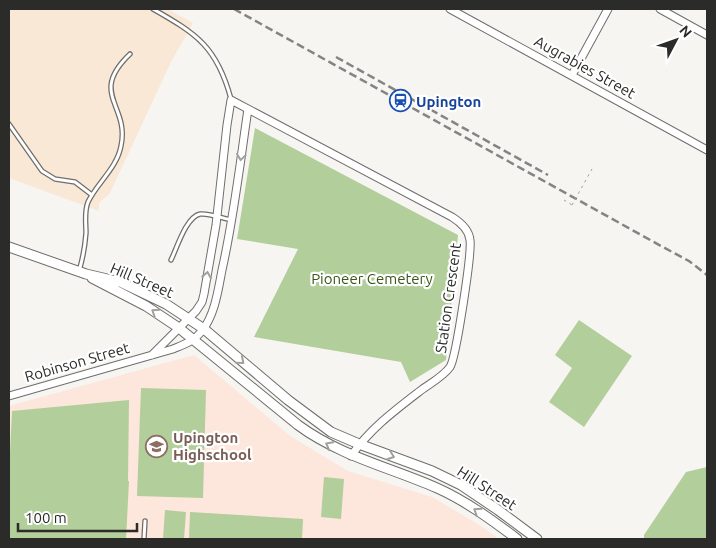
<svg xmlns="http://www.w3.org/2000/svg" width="716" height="548" viewBox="0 0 716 548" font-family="Ubuntu,sans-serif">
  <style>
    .industrial { fill: #fae8d7 }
    .education { fill: #fde6db }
    .green { fill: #b2ce9a }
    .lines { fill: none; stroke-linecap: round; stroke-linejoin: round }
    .service-casing { stroke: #6f6e6b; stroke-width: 5.5 }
    .minor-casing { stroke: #6f6e6b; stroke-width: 9 }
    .tertiary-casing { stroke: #6f6e6b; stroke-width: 11 }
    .path { stroke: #a09e9c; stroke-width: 1; stroke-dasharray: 2.5 4; stroke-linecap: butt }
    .service { stroke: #fff; stroke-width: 3 }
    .minor { stroke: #fff; stroke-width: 7 }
    .tertiary { stroke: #fff; stroke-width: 9 }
    .rail { stroke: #858482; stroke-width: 2.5; stroke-dasharray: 8 4; stroke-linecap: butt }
    .path-bridge { stroke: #a09e9c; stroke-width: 1; stroke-dasharray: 2.5 4; stroke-linecap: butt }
    .oneway { stroke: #a0a09f }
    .labels { text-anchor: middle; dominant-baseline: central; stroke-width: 4.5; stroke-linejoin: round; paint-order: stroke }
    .street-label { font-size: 15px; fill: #2b2b2a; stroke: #fff }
    .transit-label { font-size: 15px; font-weight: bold; fill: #164399; stroke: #fff; text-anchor: start }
    .park-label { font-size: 15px; fill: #395616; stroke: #fff }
    .education-label { font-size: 15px; font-weight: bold; fill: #785e54; stroke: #fff; text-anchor: start }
  </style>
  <rect width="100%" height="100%" fill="#f7f5f2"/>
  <path class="industrial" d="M9 9H168L193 23 171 62 110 193 99 203V211L9 178Z"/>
  <path class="education" d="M194 355 289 435 323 456 348 471 432 497 481 526 499 539H9V406Z"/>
  <path class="green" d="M255 128 458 235 446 360 410 382 401 362 254 337 298 249 237 239Z
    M579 320 632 356 584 427 549 402 572 368 555 355Z
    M141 388 206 390 203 498 137 496Z
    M129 400 128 481H129L126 539H9V473L12 411Z
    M707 467V539H644V535L686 472Z
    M324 477 344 479 341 519 321 517Z
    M165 510 186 512 184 539H163Z
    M190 512 303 519 302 539H189Z"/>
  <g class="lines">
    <defs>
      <path id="service" d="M153 9C197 34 217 47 231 99
        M9 124 42 171 55 179 75 182 92 195
        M171 260C177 248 186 217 200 214 209 213 222 218 231 220
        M79 271C83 258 85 246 86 233 86 223 84 212 88 202 97 183 117 168 121 146 130 105 88 94 130 54
        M144 539 145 521"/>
      <path id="minor" d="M450 9 707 150
        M660 9 707 35
        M572 75 608 9
        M152 355 196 311 202 302 204 294 216 225 227 125 231 100 452 217C460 222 469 229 470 240 472 253 456 358 450 367 443 377 429 384 420 391 394 411 370 429 351 456
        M9 396 173 349C185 344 194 341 202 331 215 314 218 291 222 270 234 217 240 163 248 109"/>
      <path id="tertiary" d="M9 247 86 274 120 282 166 304 204 329 288 400 331 432 359 444 432 471 461 485 498 510 537 539
        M92 278 146 306 179 328 298 425C340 456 389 467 437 488 466 501 492 520 517 539"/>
    </defs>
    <use href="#service" class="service-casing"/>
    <use href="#minor" class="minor-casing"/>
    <use href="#tertiary" class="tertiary-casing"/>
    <path class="path" d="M564 200 572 205"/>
    <use href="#service" class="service"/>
    <use href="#minor" class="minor"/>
    <use href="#tertiary" class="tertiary"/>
    <path class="rail" d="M234 9 661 246 689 261 707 275
      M336 57 548 175"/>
    <path class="path-bridge" d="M572 205 592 169"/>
  </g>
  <defs><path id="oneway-chevron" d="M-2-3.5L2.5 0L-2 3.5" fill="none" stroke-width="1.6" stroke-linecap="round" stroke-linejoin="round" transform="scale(1.25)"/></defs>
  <g class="oneway">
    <use href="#oneway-chevron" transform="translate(241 157) rotate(98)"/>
    <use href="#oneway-chevron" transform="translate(207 275) rotate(-81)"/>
    <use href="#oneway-chevron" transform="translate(155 312) rotate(-147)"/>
    <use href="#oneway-chevron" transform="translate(241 361) rotate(40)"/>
    <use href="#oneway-chevron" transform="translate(329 445) rotate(-152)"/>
    <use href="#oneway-chevron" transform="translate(391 456) rotate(20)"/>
    <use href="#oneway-chevron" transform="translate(477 511) rotate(-147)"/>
  </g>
  <defs>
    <symbol id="station-ring" viewBox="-11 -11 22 22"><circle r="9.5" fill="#fff" stroke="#1a4fb4" stroke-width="1.5"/><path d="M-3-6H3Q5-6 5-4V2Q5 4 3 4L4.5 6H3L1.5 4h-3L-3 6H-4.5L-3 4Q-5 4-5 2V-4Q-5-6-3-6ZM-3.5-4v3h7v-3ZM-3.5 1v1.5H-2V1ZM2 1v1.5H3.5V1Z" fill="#1a4fb4"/></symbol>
    <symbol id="university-ring" viewBox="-11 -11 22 22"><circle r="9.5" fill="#fff" stroke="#8d6e63" stroke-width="1.5"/><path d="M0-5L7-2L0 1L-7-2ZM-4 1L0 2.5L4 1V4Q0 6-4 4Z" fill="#8d6e63"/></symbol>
  </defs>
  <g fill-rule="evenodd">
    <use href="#station-ring" x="388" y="88" width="25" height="25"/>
    <use href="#university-ring" x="144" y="434" width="25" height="25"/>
  </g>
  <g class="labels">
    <g class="street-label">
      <text transform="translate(585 67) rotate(29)">Augrabies Street</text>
      <text transform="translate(142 280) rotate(23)">Hill Street</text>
      <text transform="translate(448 298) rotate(-82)">Station Crescent</text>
      <text transform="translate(77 362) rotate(-16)">Robinson Street</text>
      <text transform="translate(487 488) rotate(33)">Hill Street</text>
    </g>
    <g class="transit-label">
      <text x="416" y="101">Upington</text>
    </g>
    <g class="park-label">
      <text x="372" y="278">Pioneer Cemetery</text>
    </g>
    <g class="education-label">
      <text x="173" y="437">Upington<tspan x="173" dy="17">Highschool</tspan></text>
    </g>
  </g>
  <rect width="716" height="548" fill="none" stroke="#2b2b2a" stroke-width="20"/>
  <g transform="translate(676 40) rotate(49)" stroke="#ffffff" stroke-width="4" paint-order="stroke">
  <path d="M0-4L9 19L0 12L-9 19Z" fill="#2b2b2a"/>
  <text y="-8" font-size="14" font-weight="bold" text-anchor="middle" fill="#2b2b2a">N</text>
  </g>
  <path d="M18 523v8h119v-8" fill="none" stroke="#2b2b2a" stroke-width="2.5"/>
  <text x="25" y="523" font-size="15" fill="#2b2b2a" stroke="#ffffff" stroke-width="4" paint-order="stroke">100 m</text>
</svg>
